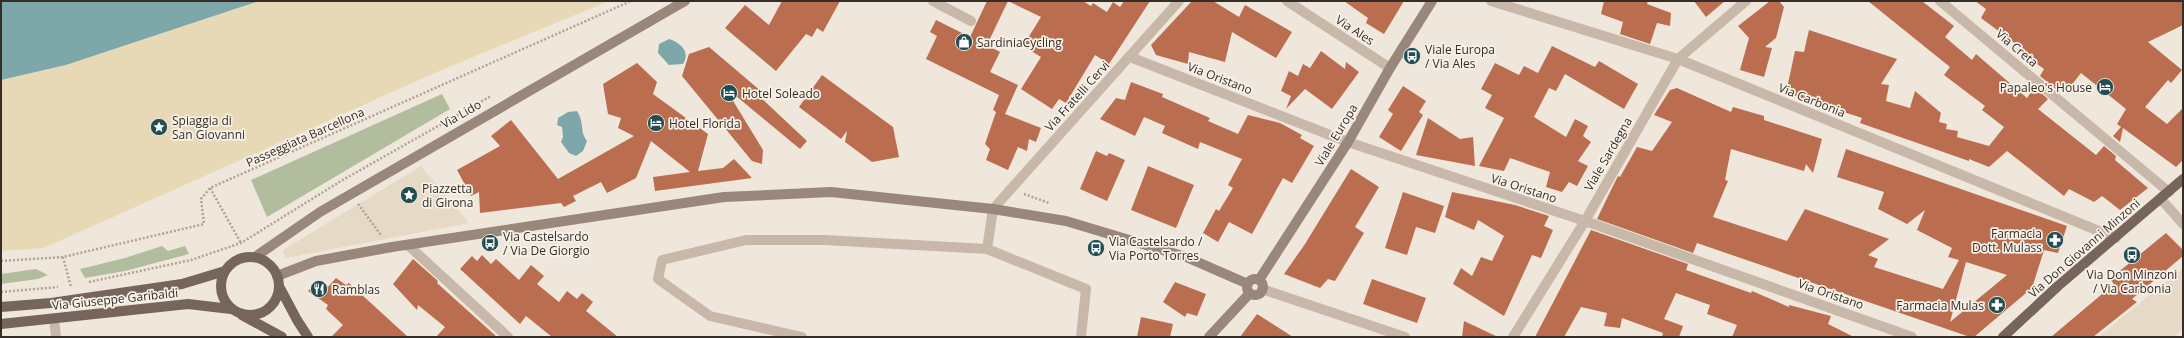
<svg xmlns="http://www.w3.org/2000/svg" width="2184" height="338" viewBox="0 0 2184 338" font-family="'Open Sans',sans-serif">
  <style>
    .green { fill: #b2bd9e }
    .sand { fill: #e8d9b6 }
    .plaza { fill: #e6d9c5 }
    .water { fill: #7ea7aa }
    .building { fill: #bb6d4f; fill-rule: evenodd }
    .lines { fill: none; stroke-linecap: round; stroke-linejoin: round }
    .path { stroke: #b2a294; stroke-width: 2.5; stroke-dasharray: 2 2; stroke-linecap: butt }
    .lane { stroke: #c7b8a9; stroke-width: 10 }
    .street { stroke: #c7b8a9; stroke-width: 10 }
    .secondary { stroke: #9a877b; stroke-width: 10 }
    .primary { stroke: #75655b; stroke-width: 10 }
    .labels { text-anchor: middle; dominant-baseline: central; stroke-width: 3.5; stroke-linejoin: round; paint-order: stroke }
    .street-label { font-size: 12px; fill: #352d28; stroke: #f8f1e8 }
    .poi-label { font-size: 12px; fill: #352d28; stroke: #f8f1e8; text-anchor: start }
  </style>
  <rect width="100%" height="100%" fill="#f0e7dc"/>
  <path class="green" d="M442 94 450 109 267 217 251 180Z
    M162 246 168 251 185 246 189 254 125 271 85 278 80 269 125 258Z
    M36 269 48 275 38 279 1 284V274Z"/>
  <path class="sand" d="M259 1H609L437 72 44 248 1 251V80L66 65Z"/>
  <path class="plaza" d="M421 166 469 223 286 258 283 250Z
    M2183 268V329L2174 337H2098Z"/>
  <path class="water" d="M1 1H259L66 65 1 80Z
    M669 39C680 42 691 52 683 64L669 65 658 53 659 44Z
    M577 111C585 124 579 130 587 141L583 151 576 156 569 153 561 142 563 137 562 127 557 125 558 118 568 112Z"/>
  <path class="building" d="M782 1H840L823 32 817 28 812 37 806 34 776 71 725 28 745 5 769 25Z
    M987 1H1083L1091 6 1093 3 1107 12 1113 2 1120 7 1124 1H1150L1109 64 1095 55 1066 103 1059 99 1052 109 1021 89 1041 57 1023 46 1041 17 1008 1 987 45 1000 52 990 72 1018 85 1005 114 1041 128 1036 142 1029 139 1027 151 1018 147 1008 170 986 160 990 149 985 144 996 112 993 110 999 95 926 59 937 36 930 32 936 20 970 37Z
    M1192 1H1213L1239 17 1245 5 1292 32 1276 58 1232 32 1225 62 1189 52 1188 64 1156 55 1151 45Z
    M1344 1H1404L1384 34 1366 23 1368 18Z
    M1604 1H1648L1647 4 1671 13 1670 26 1657 23 1650 44 1620 34 1623 22 1601 14Z
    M1694 1H1725L1706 17Z
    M1770 1H1779L1784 7 1776 38 1765 47 1772 48 1764 77 1740 70 1749 38 1738 26Z
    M1868 1H1922L1954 26 1945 37 1972 60 1976 54 2027 98 2034 87 2048 99 2038 109 2096 155 2104 146 2116 156 2115 160 2148 188 2120 210 2102 196 2094 202 2069 189 2064 196 2007 151 1989 167 1969 159V161L1860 123 1862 118 1786 93 1795 51 1804 52 1809 30 1897 59 1881 84 1889 85 1886 101 1910 108 1915 91 1941 113 1939 122 1947 124 1946 129 1958 131 1957 137 1989 146 2004 127 1982 110 1985 106 1944 75 1950 67Z
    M1975 1H2183V25L2148 42 2182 70 2171 83 2168 80 2145 107 2167 124 2183 108V160L2176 167 2123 128 2120 142 2113 136 2121 127 2117 124 2126 109 2081 73 2070 87 2065 84 2057 90 2040 76 2044 69 2018 50 2020 47 1981 18 1986 9Z
    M1552 46 1595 67 1599 61 1638 84 1624 109 1565 74 1556 91 1549 88 1534 117 1566 137 1575 119 1588 126 1583 136 1591 142 1578 161 1588 166 1577 186 1569 182 1562 192 1546 187 1550 172 1510 158 1504 171 1479 166 1504 118 1485 108 1492 95 1481 89 1495 63 1519 75 1524 66 1538 73Z
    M709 47 762 92 759 96 807 141 800 149 724 86 763 150 762 164 752 161 682 76 689 54Z
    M1321 51 1345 69 1346 62 1359 72 1332 109 1305 89 1286 109 1291 96 1281 91 1289 71 1298 76 1303 64 1310 68Z
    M637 63 657 82 653 94 708 134 698 171 723 168 734 159 752 178 655 191 653 177 690 172 651 141 636 178 607 193 601 182 573 196 576 201 564 207 561 203 480 213 479 192 471 196 457 170 500 146 491 136 511 120 558 179 634 136 618 128 621 118 608 114 603 84Z
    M822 75 893 127 899 157 872 162 845 142 847 131 841 139 799 107Z
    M1131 82 1163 94 1162 97 1210 118 1208 121 1238 134 1248 115 1280 123 1302 135 1300 138 1314 146 1292 183 1283 178 1252 234 1229 222 1218 242 1203 233 1216 209 1219 211 1233 188 1228 185 1242 159 1200 142 1198 149 1162 133 1165 126 1144 117 1135 136 1100 119 1116 98 1125 100Z
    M1403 86 1426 101 1419 112 1423 115 1401 151 1379 137 1393 114 1388 110Z
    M1677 88 1731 112 1733 107 1764 116V120L1822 139 1813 173 1806 164 1804 171 1731 149 1725 180 1728 181 1713 217 1787 241 1805 209 1889 239 1868 255 1878 259 1874 267 1943 289 1959 260 1948 257 1952 248 1917 230 1925 210 1907 224 1878 209 1884 192 1837 177 1846 149 2067 226 2058 253 2044 250 2032 288 1974 337H1970L1697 243 1693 253 1597 219 1611 190 1618 176 1620 177 1637 147 1652 151 1672 122 1654 115 1670 90ZM1966 262 2007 275 1950 322Z
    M1428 118 1460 139 1473 137 1475 166 1416 155Z
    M1096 151 1107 156 1109 153 1125 160 1107 201 1080 189Z
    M1148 166 1194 185 1176 228 1131 210Z
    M1351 169 1379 187 1355 227 1364 233 1335 281 1328 279 1320 288 1284 274 1305 244Z
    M1403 192 1444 206 1435 233 1416 227 1407 255 1385 248Z
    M1452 192 1515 205 1549 216 1544 226 1553 230 1541 258 1532 255 1504 316 1453 284 1461 268 1472 276 1481 257 1492 261 1504 236 1478 220 1474 230 1445 217Z
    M1591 230 1688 264 1686 270 1751 293 1752 291 1789 307V305L1831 316 1828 324 1854 337H1732L1737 325 1707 314 1710 305 1676 293 1664 319 1683 326 1679 337H1662L1663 333 1622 318 1620 328 1604 326 1607 313 1581 307 1564 337H1535Z
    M2166 233 2183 250V256L2132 299 2137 302 2093 337H2051L2114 284 2110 279Z
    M482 255 491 264 496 259 519 280 531 265 544 276 537 284 559 302 567 291 577 299 582 293 593 302 586 311 618 337H552L526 316 520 324 460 269 472 256 477 261Z
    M413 259 438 281 437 283 497 337H436L445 327 418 305 417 310 393 284Z
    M336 278 346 285 349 283 408 337H331L343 325 326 309 328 305 308 291 318 280 328 287Z
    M1372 279 1426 298 1417 323 1363 304Z
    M1175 282 1206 294 1197 316 1187 313 1185 317 1163 302Z
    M1257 314 1293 337H1240Z
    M1141 317 1173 324 1170 337H1137Z
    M1464 321 1498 337H1462Z"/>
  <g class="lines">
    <path class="path" d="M210 188 241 243
      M1024 194 1049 203
      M358 204 381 235
      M63 257 71 287
      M1 261 63 257 204 224 201 199 210 188 631 1
      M89 282 191 260 241 243 341 181 491 96
      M1 292 58 287"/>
    <path class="lane" d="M933 1 971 21
      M987 249 993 209
      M802 337 710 316 658 279 662 260 746 240H824L987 249 1086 289 1081 337"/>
    <path class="street" d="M1287 1 1390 68
      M1491 1 1678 59 2116 238
      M1940 1 2169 192
      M1130 57 1348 142 1585 221 1912 337
      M2161 199 2183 224
      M993 209 1179 1
      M409 246 508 337
      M1262 289 1405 337
      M54 319 56 337
      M1513 337 1585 221 1678 59 1746 1"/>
    <path class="secondary" d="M255 257 320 212 685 1
      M277 276 316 261 392 247 724 197 831 192 993 209 1066 221 1186 257 1248 284
      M1247 287a8 8 0 1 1 16 0a8 8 0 1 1-16 0Z
      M1259 280 1348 142 1390 68 1432 1
      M1209 337 1250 293"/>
    <path class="primary" d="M221 286a29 29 0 1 1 58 0a29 29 0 1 1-58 0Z
      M279 286 297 320 308 337
      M1 307 51 303 182 284 225 271
      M242 315 282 337
      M1 324 188 304 231 309
      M2003 337 2058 286 2183 179"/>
  </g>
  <defs>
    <symbol id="shop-disc" viewBox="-11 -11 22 22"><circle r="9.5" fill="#224d52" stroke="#f8f1e8"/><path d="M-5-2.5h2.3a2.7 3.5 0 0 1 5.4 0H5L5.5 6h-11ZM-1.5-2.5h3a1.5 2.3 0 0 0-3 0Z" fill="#fff"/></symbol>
    <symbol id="bus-disc" viewBox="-11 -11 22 22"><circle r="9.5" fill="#224d52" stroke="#f8f1e8"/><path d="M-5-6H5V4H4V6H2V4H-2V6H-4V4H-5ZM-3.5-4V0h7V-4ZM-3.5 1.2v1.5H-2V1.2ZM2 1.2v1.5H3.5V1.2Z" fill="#fff"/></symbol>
    <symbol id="hotel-disc" viewBox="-11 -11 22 22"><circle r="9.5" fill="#224d52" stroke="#f8f1e8"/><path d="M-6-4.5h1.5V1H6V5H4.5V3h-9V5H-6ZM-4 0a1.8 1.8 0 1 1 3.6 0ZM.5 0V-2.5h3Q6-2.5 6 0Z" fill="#fff"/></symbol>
    <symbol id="sight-disc" viewBox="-11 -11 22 22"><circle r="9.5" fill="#224d52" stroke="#f8f1e8"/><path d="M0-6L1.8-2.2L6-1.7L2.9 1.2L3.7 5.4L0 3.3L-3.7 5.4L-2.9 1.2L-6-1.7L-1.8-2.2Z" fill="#fff"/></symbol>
    <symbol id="pharmacy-disc" viewBox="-11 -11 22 22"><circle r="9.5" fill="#224d52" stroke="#f8f1e8"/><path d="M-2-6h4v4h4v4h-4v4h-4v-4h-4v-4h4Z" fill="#fff"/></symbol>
    <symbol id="restaurant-disc" viewBox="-11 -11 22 22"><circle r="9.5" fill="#224d52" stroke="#f8f1e8"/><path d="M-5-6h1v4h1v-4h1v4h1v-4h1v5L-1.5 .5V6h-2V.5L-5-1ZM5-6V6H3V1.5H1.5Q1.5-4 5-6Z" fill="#fff"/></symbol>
  </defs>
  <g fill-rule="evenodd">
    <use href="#shop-disc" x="954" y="32" width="20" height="20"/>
    <use href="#bus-disc" x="1402" y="46" width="20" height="20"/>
    <use href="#hotel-disc" x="2095" y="77" width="20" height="20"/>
    <use href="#hotel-disc" x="719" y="83" width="20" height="20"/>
    <use href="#hotel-disc" x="646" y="113" width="20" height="20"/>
    <use href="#sight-disc" x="149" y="117" width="20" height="20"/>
    <use href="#sight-disc" x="399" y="185" width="20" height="20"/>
    <use href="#pharmacy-disc" x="2045" y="230" width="20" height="20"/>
    <use href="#bus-disc" x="480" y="233" width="20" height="20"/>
    <use href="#bus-disc" x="1086" y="238" width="20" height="20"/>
    <use href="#bus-disc" x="2122" y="245" width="20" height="20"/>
    <use href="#restaurant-disc" x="309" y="279" width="20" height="20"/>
    <use href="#pharmacy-disc" x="1987" y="295" width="20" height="20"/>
  </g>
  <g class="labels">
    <g class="street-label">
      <text transform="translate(1355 30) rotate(33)">Via Ales</text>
      <text transform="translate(2017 48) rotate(40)">Via Creta</text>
      <text transform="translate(1220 78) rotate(21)">Via Oristano</text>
      <text transform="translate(1077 96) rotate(-48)">Via Fratelli Cervi</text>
      <text transform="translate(1812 100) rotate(22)">Via Carbonia</text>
      <text transform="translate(461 114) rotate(-30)">Via Lido</text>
      <text transform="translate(1336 135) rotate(-59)">Viale Europa</text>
      <text transform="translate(305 137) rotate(-24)">Passeggiata Barcellona</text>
      <text transform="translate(1608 154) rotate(-60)">Viale Sardegna</text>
      <text transform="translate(1524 188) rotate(18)">Via Oristano</text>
      <text transform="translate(2084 248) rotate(-41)">Via Don Giovanni Minzoni</text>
      <text transform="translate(1831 294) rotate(19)">Via Oristano</text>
      <text transform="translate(115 299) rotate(-6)">Via Giuseppe Garibaldi</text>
    </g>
    <g class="poi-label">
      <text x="977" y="42">SardiniaCycling</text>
      <text x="1425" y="49">Viale Europa<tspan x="1425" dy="14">/ Via Ales</tspan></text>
      <text x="2092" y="87" text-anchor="end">Papaleo's House</text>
      <text x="742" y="93">Hotel Soleado</text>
      <text x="172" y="120">Spiaggia di<tspan x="172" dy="14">San Giovanni</tspan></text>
      <text x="669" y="123">Hotel Florida</text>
      <text x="422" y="188">Piazzetta<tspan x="422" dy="14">di Girona</tspan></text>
      <text x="2042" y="233" text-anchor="end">Farmacia<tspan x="2042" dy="14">Dott. Mulass</tspan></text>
      <text x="503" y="236">Via Castelsardo<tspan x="503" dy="14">/ Via De Giorgio</tspan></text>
      <text x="1109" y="241">Via Castelsardo /<tspan x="1109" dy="14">Via Porto Torres</tspan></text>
      <text x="2132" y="274" text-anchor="middle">Via Don Minzoni<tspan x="2132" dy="14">/ Via Carbonia</tspan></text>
      <text x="332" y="289">Ramblas</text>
      <text x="1984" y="305" text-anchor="end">Farmacia Mulas</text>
    </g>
  </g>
  <rect width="2184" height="338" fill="none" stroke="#352d28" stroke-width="4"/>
</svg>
